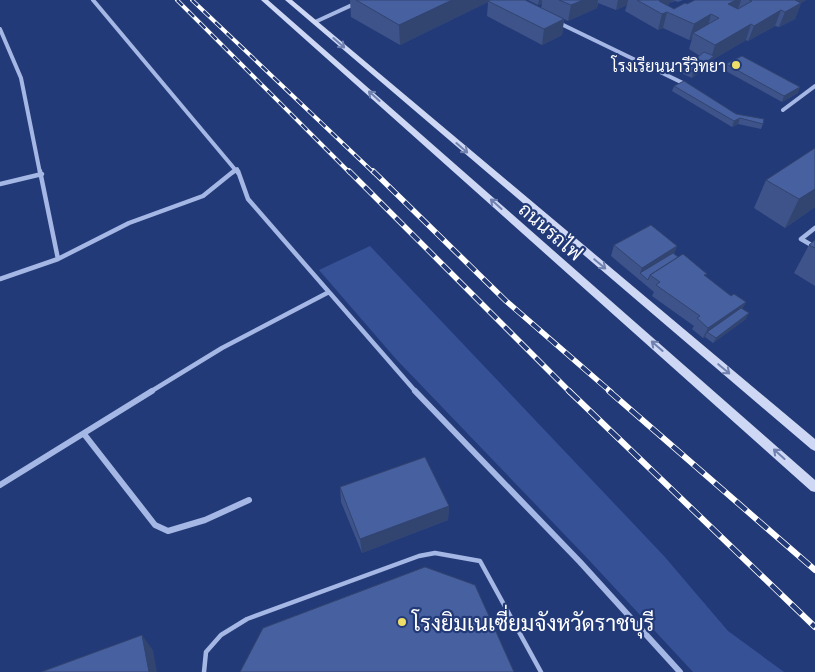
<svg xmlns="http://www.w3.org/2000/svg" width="815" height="672" viewBox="0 0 815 672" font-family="'Exo 2',Sarabun,sans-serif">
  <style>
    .green { fill: #375196 }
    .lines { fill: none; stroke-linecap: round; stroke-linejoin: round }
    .lane { stroke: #a5b7e4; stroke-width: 4.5 }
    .street-far2 { stroke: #a5b7e4; stroke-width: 4 }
    .street-far1 { stroke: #a5b7e4; stroke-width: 4.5 }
    .street { stroke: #a5b7e4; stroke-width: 6 }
    .secondary { fill: #ced8f4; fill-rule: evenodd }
    .rail-far2-casing { stroke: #fff; stroke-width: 4 }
    .rail-far1-casing { stroke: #fff; stroke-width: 5.5 }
    .rail-casing { stroke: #fff; stroke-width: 6 }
    .rail-far2 { stroke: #233a78; stroke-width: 2.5; stroke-dasharray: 8; stroke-linecap: butt }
    .rail-far1 { stroke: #233a78; stroke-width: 4; stroke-dasharray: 11; stroke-linecap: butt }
    .rail { stroke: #233a78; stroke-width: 4.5; stroke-dasharray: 14; stroke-linecap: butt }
    .wall { fill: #3d538a }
    .shaded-wall { fill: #324470 }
    .building { fill: #4761a0; stroke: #324470 }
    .oneway { stroke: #7081b0 }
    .poi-dot { fill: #eede68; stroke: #233a78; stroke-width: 2 }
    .labels { text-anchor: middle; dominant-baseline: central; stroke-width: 4.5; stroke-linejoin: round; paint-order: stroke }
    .far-poi-label { font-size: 16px; fill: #fff; stroke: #233a78; text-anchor: end }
    .street-label { font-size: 19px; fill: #fff; stroke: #233a78 }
    .near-poi-label { font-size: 22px; fill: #fff; stroke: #233a78; text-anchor: start }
  </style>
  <rect width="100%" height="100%" fill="#233a78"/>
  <path class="green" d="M370 246 664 556 728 631 784 672H693L588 559 396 359 319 270Z"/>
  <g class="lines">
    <path class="lane" d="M204 672 206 652 221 635 247 619 419 556 435 553 480 561 541 672"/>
    <path class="street-far2" d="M93 0 238 173
      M315 22 363 0
      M557 22 685 84
      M0 29 21 78 40 173
      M783 110 815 86
      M232 173 237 169"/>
    <path class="street-far1" d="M40 171 58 259
      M238 171 248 199 416 392
      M0 184 42 174
      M815 228 801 239 815 247
      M0 279 58 259 129 223 203 196 234 171
      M150 392 222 348 329 292"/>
    <path class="street" d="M415 391 580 562 680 672
      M84 434 155 525 168 531 205 520 249 500
      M0 485 152 391"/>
    <path class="secondary" d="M261 0H268L815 480V492L811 491Z
      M285 0H292L815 439V451L811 449Z"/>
    <defs>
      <path id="rail-far2" d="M177 0 350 173
        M192 0 374 173"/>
      <path id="rail-far1" d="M349 171 570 392
        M373 171 506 301 611 392"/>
      <path id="rail" d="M569 391 815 627
        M609 391 815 570"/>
    </defs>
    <use href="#rail-far2" class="rail-far2-casing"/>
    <use href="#rail-far1" class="rail-far1-casing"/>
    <use href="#rail" class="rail-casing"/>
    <use href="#rail-far2" class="rail-far2"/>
    <use href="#rail-far1" class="rail-far1"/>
    <use href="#rail" class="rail"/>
  </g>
  <path class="wall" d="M350 0H489L564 19 562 35 542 45 487 16 488 2 400 45 351 17Z
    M528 0H683L678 2 675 1 669 3 668 6 674 9 687 4 695 0H806L801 3 795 19 779 27 775 26 748 41 746 40 714 59 713 62 692 78 683 74 685 68 700 56 689 49 692 39 689 40 663 28 658 30 625 11 627 5 616 10 598 3 597 8 568 21 541 8 542 4 538 5Z
    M726 64 798 93 782 102 724 70Z
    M674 86 736 114 763 124 761 129 738 124 732 127 672 91Z
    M766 180 815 207 785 228 754 208Z
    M815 240V286L794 273 809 245Z
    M614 245 677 246 674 254 731 296 746 302 742 309 746 319 713 343 705 337 703 338 692 329 694 326 652 296 654 292 611 256Z
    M340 487 449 506 448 520 362 553 341 502Z"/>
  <path class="shaded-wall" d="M452 0H489L488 2 400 45 399 25Z
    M539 0H542V4L538 5Z
    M583 0H598L597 8 568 21 571 5Z
    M618 0H628L627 5 616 10Z
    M660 0H675L669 3 667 11 659 1Z
    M736 0H741L737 12 728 4Z
    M788 0H806L795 6 801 3 795 19 779 27 785 12Z
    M781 10 775 26 748 41 754 26Z
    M667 12 663 28 658 30 662 14Z
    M711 14 707 30 693 33 692 39 689 40 694 24Z
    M564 19 562 35 542 45 544 29Z
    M751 24 746 40 714 59 713 62 692 78 693 72 711 59 715 45Z
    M800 87 798 93 782 102 784 96Z
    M740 118 738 124 732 127 734 121Z
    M815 189V207L785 228 799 199Z
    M677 246 673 257 640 273 642 268Z
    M746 302 740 313 707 332 705 337 703 338 708 328Z
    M749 313 746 319 713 343 716 338Z
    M449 506 448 520 362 553 360 539Z
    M142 635 153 650 157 672H149Z"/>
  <path class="building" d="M356 0H452L399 25Z
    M490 0H525L564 19 544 29 488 1Z
    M559 0H583L571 5Z
    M637 0H660L659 1 674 9 685 3 687 4 695 0H736L728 4 738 9 752 1 749 0H795L801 3 785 12 781 10 754 26 751 24 715 45 693 33 719 18 711 14 694 24 667 12 662 14Z
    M704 52 714 56 693 72 685 68Z
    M742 56 800 87 784 96 726 64Z
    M684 81 736 114 764 119 763 124 740 118 734 121 674 86Z
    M815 148V189L799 199 766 180Z
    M651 225 677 246 642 268 614 245Z
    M815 240V248L809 245Z
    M673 253 678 257 650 275 648 280 640 273Z
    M683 254 707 274 704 275 731 296 734 294 746 302 708 328 697 318 700 316 656 285 660 282 650 275Z
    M741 308 749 313 716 338 707 332Z
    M425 457 449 506 360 539 340 487Z
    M425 567 475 585 514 672H240L263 628Z
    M142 635 149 672H41Z"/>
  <defs><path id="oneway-shaft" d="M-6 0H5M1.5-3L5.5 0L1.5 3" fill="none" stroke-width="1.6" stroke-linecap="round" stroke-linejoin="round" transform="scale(1.25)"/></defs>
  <g class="oneway">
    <use href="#oneway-shaft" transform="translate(339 43) rotate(41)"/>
    <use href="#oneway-shaft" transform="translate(374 96) rotate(-138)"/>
    <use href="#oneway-shaft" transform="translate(462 148) rotate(41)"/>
    <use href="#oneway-shaft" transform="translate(496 204) rotate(-138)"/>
    <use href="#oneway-shaft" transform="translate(600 264) rotate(40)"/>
    <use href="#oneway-shaft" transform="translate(657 346) rotate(-139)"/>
    <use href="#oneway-shaft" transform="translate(724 369) rotate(40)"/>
    <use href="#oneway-shaft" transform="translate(779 454) rotate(-138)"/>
  </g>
  <g class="poi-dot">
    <circle cx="736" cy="65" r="5"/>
    <circle cx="402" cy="622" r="5"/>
  </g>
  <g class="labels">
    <g class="far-poi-label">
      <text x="726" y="65">โรงเรียนนารีวิทยา</text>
    </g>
    <g class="street-label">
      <text transform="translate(551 231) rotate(41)">ถนนรถไฟ</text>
    </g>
    <g class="near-poi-label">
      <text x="412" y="622">โรงยิมเนเซี่ยมจังหวัดราชบุรี</text>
    </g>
  </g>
</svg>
